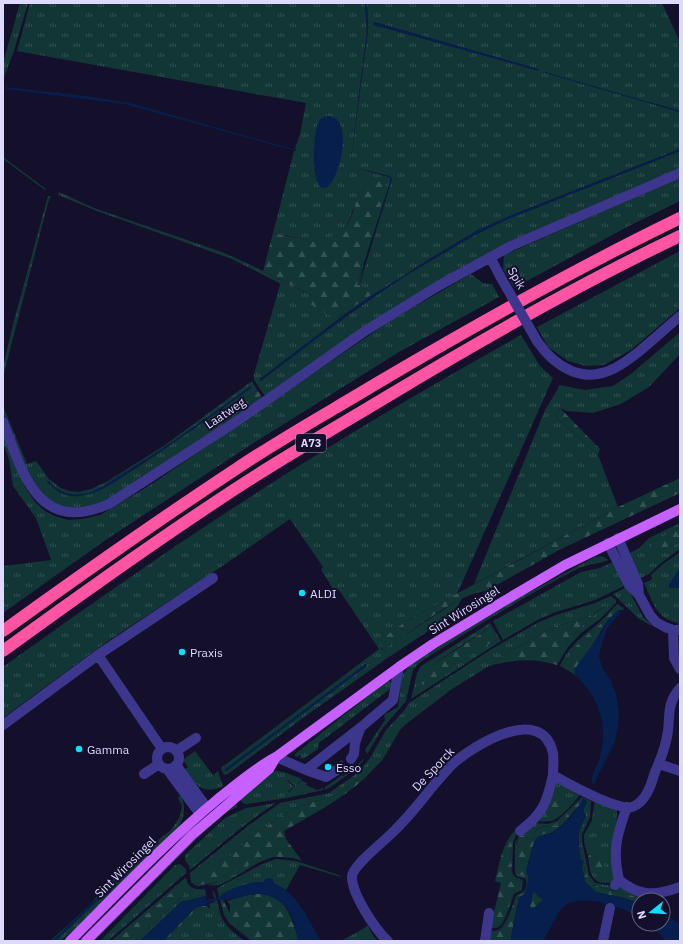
<svg xmlns="http://www.w3.org/2000/svg" width="683" height="944" viewBox="0 0 683 944" font-family="'IBM Plex Sans',sans-serif">
  <style>
    .grass { fill: url(#grass-tufts); fill-rule: evenodd }
    .forest { fill: url(#forest-firs) }
    .water { fill: #071f4c; fill-rule: evenodd }
    .lines { fill: none; stroke-linecap: round; stroke-linejoin: round }
    .stream { stroke: #071f4c; stroke-width: 2.5 }
    .minor-tunnel { stroke: #322d4b; stroke-width: 10; stroke-dasharray: 10 5; stroke-linecap: butt }
    .minor { stroke: #3c378d; stroke-width: 10 }
    .major { stroke: #c660ff; stroke-width: 10 }
    .highway { stroke: #ff54a3; stroke-width: 12 }
    .minor-bridge { stroke: #3c378d; stroke-width: 10 }
    .poi-dot { fill: #05e2ff; stroke: #140f2b; stroke-width: 1.5 }
    .labels { text-anchor: middle; dominant-baseline: central; stroke-width: 4; stroke-linejoin: round; paint-order: stroke }
    .shield { fill: #140f2b; stroke: #a19cbf; stroke-width: 1 }
    .shield-label { font-size: 11px; font-weight: bold; fill: #ded9ff }
    .street-label { font-size: 12px; fill: #ded9ff; stroke: #140f2b }
    .poi-label { font-size: 12px; fill: #ded9ff; stroke: #140f2b; text-anchor: start }
  </style>
  <defs>
    <pattern id="grass-tufts" width="24" height="20" patternUnits="userSpaceOnUse"><rect width="24" height="20" fill="#123535"/><path d="M3 7l-1-3M5 7V3M7 7l1-3M15 17l-1-3M17 17v-4M19 17l1-3" fill="none" stroke="#345253"/></pattern>
    <pattern id="forest-firs" width="22" height="20" patternUnits="userSpaceOnUse"><rect width="22" height="20" fill="#123535"/><path d="M5 1l3.5 6h-7zM16 11l3.5 6h-7z" fill="#345253"/></pattern>
  </defs>
  <rect width="100%" height="100%" fill="#140f2b"/>
  <path class="grass" d="M20 3H28L14 51 3 80V63Z
    M30 3H365L367 32 350 166 368 30 367 3H662L680 42 678 45 680 50V111L638 99 680 112V149L517 213 478 230 428 260 348 312 260 379V381C339 321 418 260 508 219L680 151V170L523 236 265 396 254 380V374L280 285 279 283 232 259 97 211 58 195 59 192 94 208 222 252 253 266 313 296 335 319 371 294 361 286H357L364 260 355 205 346 228 343 232 329 238 310 240 273 233 294 151H295L296 150 295 149 300 134 306 103 17 51ZM374 22 538 69V70L374 25ZM359 169 389 176 392 179 365 266 360 283 364 263 391 179 389 177Z
    M3 157 46 189 45 190 3 159Z
    M680 178V201L627 227 514 288 503 269 504 255Z
    M48 196H51L48 203 3 377V367L13 324Z
    M680 251V308L631 350 604 365 586 366 568 361 548 347 537 327Z
    M471 274 483 283 492 284 499 297 399 352 252 444 107 539 3 613V566L51 560 36 518 13 486 9 460 3 442V431L25 487 35 502 45 511 55 516 68 520 82 519 100 515 152 484 393 319Z
    M680 332V354L649 387 621 404 593 413 567 411 560 408 555 416 598 455 618 507 474 584 545 410 560 385 585 390 613 386 631 374Z
    M521 335 540 366 553 378 457 594 406 621 380 641 382 650 463 597 455 610 442 622 386 659 307 715 228 774 224 775 221 768 379 649 339 590 335 592 321 570 323 567 290 519 224 565 108 641 3 718V667L21 654C100 598 179 542 261 490 346 435 433 384 521 335Z
    M252 381 257 390 232 408 236 413 261 395 262 398 124 490 97 505 71 509 56 504 44 496 28 474 3 412V406L27 464 36 461 49 479 61 488 70 491 78 492 91 489 108 481 165 445ZM250 387H251V388C214 414 178 440 141 465 123 476 98 495 76 496 65 497 54 489 47 482L48 481C57 490 67 496 80 495 100 493 123 474 139 464 177 439 214 414 250 387Z
    M680 523V528L654 541 652 543 656 551H659L680 542V549L661 563 649 574 639 579 629 555 630 553 639 548 649 538Z
    M680 552V568L669 585 670 588H680V626H678V623C656 619 652 600 644 583L651 580 652 578 651 575 663 564Z
    M602 556 609 560C599 564 588 564 579 568 524 596 471 630 419 663L413 670 406 701 382 729 363 761 357 768 332 786 325 790 324 788 342 775 343 776 365 758 367 754 365 750 385 720 384 715 398 707 402 676 408 667 455 636 522 596 595 557Z
    M611 563H614L626 585 595 600 556 612 541 618 503 640 493 621 581 572 600 568Z
    M627 587 643 617 651 624 650 625 639 619 613 594Z
    M611 596 616 600V603L600 619 581 633 568 647 566 646 565 642 594 615 609 604 584 619 556 626 510 651 489 666 452 689 406 724 400 730 383 759 364 779 362 776 336 795 294 808 254 835 228 858 222 860 195 884C223 890 241 863 267 856 270 855 275 856 279 856 256 859 239 878 218 885 214 886 210 885 206 885 200 886 196 887 191 882L190 873 249 825 280 803 329 793 359 772 370 758 386 730 404 711 409 703 490 650 539 622 556 615 595 603Z
    M618 604 624 609 623 610H619L617 609 610 614 602 623 589 633 576 646 562 667 560 666C571 641 587 635 605 617 609 613 613 607 618 604Z
    M490 623 501 641 411 699 417 673 421 666ZM491 627 498 638 417 676 451 652Z
    M387 681H390L392 683 390 689 319 743 318 749 303 759 299 758 301 756 300 755 297 757 295 756V754Z
    M195 751 213 775 218 771 223 786C203 796 195 784 184 770L188 767 183 760Z
    M275 771 284 772 302 779 295 786 288 780 286 782 288 781 294 787 289 791 286 788 289 792 302 780V781L307 783 306 785 317 790 323 788V790L287 798 247 804 243 803 238 798 270 773Z
    M555 782 581 793C576 801 560 819 551 821 546 822 540 821 535 821Z
    M181 795C186 808 185 818 177 829L82 925 67 935 61 941H50L90 905 104 887 135 858 171 830 179 818 182 806 178 798Z
    M582 797 591 801 590 817 582 834V842L589 875 595 883 613 886 612 890 593 885 585 871 580 840 581 830 587 816 589 802 588 800 582 798 558 825C544 828 537 822 532 840L520 834C512 846 518 862 520 875L524 876 527 879 525 893C509 897 513 921 500 930 498 932 494 931 491 933L489 931C492 931 496 931 498 930 506 927 513 904 516 896 524 891 527 892 526 879L517 876 515 873V843L520 833 532 823 548 824 557 821Z
    M595 799 617 809 615 877 614 883C601 883 595 884 590 871L593 873H603V856L589 854 588 856 584 842V835L592 820Z
    M235 801 237 804V807L226 813 210 826 94 941H89Z
    M276 803C245 823 218 847 190 870L189 866 185 860V855L225 818 246 808Z
    M518 828 513 844 512 872 515 877 523 880 522 890 514 894C511 902 506 921 499 927 497 928 492 928 490 928L495 907 492 927 499 925 507 912 513 894 522 889V881L514 879C510 873 510 847 512 839 513 835 515 831 518 828Z
    M276 859 296 861 339 875 341 877 300 865 286 890 273 883 274 881C254 882 237 885 221 895 225 919 235 927 253 941H251L229 923 224 915 217 888 262 864Z
    M180 864 186 869V873L108 941H100L175 865Z
    M186 878C188 889 196 890 205 889L206 896 181 902 140 941H135L183 896 116 941H111L184 879Z
    M616 885 660 895 659 900 644 899 615 891Z
    M212 889C217 895 218 905 220 913 224 926 234 933 245 941H165L196 910 199 909 214 912V902H215Z
    M368 926 374 937 378 941H341Z"/>
  <path class="forest" d="M362 178 383 182 387 186 364 260 357 285H361L372 294 335 319 310 304 313 296 263 271 273 233C294 237 315 244 336 234 340 233 344 231 346 228 354 215 358 192 362 178Z
    M257 390 261 395 236 413 232 408Z
    M560 408 600 449 598 455 555 416Z
    M680 478V493L559 550 486 591C464 594 447 607 428 619 413 629 398 640 383 650L379 641 406 621 618 507Z
    M680 528V542L659 551H656L652 549V543L654 541Z
    M610 604 594 615 565 642 566 646 568 647 557 665C533 657 513 660 489 666L510 651 536 637 556 626 584 619Z
    M617 609 619 610 612 616 607 621 575 674 577 676 562 667 576 646 589 633 602 623 611 612Z
    M491 627 498 638 423 685 417 675Z
    M362 776 364 779C340 800 312 815 284 831L286 839 302 861 293 858 268 856 248 865 220 882 200 885 193 883 222 860 228 858 254 835 294 808 336 795Z
    M564 797 571 799V801L562 812 547 817 543 812 552 799Z
    M582 798 588 800 589 802 587 816 581 830 580 840 585 871 593 885 644 899 659 900H639V903L624 898 596 892 585 882 582 867 583 861 580 858C581 853 579 850 579 845 577 833 581 825 586 816L583 811 587 801 583 799C581 804 578 807 574 811 560 829 554 832 534 842L526 871 529 878 525 894 519 897 511 937 512 941H488L491 933C494 931 498 931 500 930 513 921 509 897 525 893L527 879 524 876 517 874 516 872V846L520 834 532 840C537 823 545 828 558 825Z
    M594 816a5 5 0 1 1 10 0a5 5 0 1 1-10 0Z
    M518 828C515 831 513 835 512 839 510 847 510 873 514 879L522 881V889L513 894 507 912 499 925 492 927 491 925 501 883 495 881C500 862 502 841 518 828Z
    M593 852 603 856V865L606 869 605 873H593L590 871 588 856Z
    M177 888H180L183 891V896L135 941H116Z
    M533 893H535L543 900 533 909 530 907 531 895Z
    M258 894C287 894 292 919 299 941H253L232 924 224 911 222 900H223L230 913V905L227 901 247 895Z
    M214 902V913L199 909 196 910 165 941H163L195 908 202 906H207L210 909 209 904Z"/>
  <path class="water" d="M365 3H367L368 30 350 167 367 32Z
    M374 22 538 69V71L375 25 373 24Z
    M545 72 680 111V112L545 73Z
    M5 87 86 96 130 103 296 150V151L124 104 6 89Z
    M330 116C356 120 337 191 323 188 310 185 313 129 319 121 322 117 326 116 330 116Z
    M680 149V151L508 219 475 235 407 275 357 308 261 381H259L307 343 369 297 478 230 517 213Z
    M359 168 389 176 392 179 365 266 360 283 359 285 391 179 389 177Z
    M251 386V388C213 415 175 443 135 468 120 478 103 492 85 495 69 499 58 493 47 482L48 481 57 489 64 493 72 495 89 493 103 486 165 447Z
    M680 568V588H670L669 585Z
    M619 610 621 613 612 622 607 629 601 647 599 656 602 667 611 681 616 694 619 712 618 726 615 741 594 784 591 783C592 781 592 779 592 777 593 770 599 764 600 757 609 723 598 698 575 674L574 670 603 630 607 621 612 616Z
    M583 799 587 801 583 811 586 816C581 825 577 833 579 845 579 849 581 853 580 858L583 861 582 867 585 882 596 892 624 898 639 903V917C620 906 577 890 560 910L543 941H512L511 937 519 897 525 894 529 878 526 871C530 860 531 849 536 838L544 834 553 833 555 830C563 827 580 807 583 799ZM533 893H535L543 900 533 909 530 907Z
    M267 878 273 879V883C298 892 308 920 321 941H299C296 933 295 925 292 917 285 900 267 891 249 895 238 897 233 900 222 900L221 895 225 892 240 886 255 882H263Z
    M206 896 208 905 195 908 163 941H140L181 902Z
    M663 914 680 924V941H666L649 924H663Z"/>
  <g class="lines">
    <path class="stream" d="M226 770 366 665
      M204 902 225 897
      M54 941 134 864"/>
    <path class="minor-tunnel" d="M337 770 351 759"/>
    <path class="minor" d="M490 257 500 276
      M537 341C555 367 582 384 613 369 635 358 661 332 680 316
      M3 422C23 474 38 535 109 504L237 421 365 331 438 286 511 246 680 173
      M618 538 638 584 639 595
      M608 543 629 585 639 595 650 615 656 622 665 627 673 630H680
      M673 630 674 658 680 669
      M98 655 162 749
      M3 725 98 655 213 578
      M157 758a11 11 0 1 1 22 0a11 11 0 1 1-22 0Z
      M176 751 196 738
      M276 757 306 770 326 777 337 770
      M351 759 354 754 355 743 360 729
      M659 764 680 771
      M176 765 207 808
      M167 769 200 814
      M306 770 360 728 393 700 399 667
      M144 774 159 764
      M520 831C543 814 547 802 553 775
      M619 880C640 897 655 896 680 887
      M615 885 619 880C612 851 617 834 627 807
      M388 941C376 931 351 893 352 876 354 864 386 840 395 830 417 809 433 783 455 762 476 744 542 704 553 753 554 760 553 768 553 775 567 783 617 811 632 807 646 802 651 785 655 772 661 759 666 745 668 731 670 714 667 703 680 688
      M485 941 489 913
      M603 941 610 908"/>
    <path class="major" d="M70 941C119 892 166 842 219 798 237 784 255 768 276 757L399 667 433 644 504 601 565 565 680 509
      M86 941 192 835 269 769 276 757"/>
    <path class="highway" d="M3 631C79 576 157 521 236 469 282 438 331 411 379 382 477 324 577 268 680 218
      M3 651C84 592 165 534 249 480 296 450 345 422 393 393 486 337 581 283 680 236"/>
    <path class="minor-bridge" d="M500 276 537 341"/>
  </g>
  <g class="poi-dot">
    <circle cx="302" cy="593" r="4"/>
    <circle cx="182" cy="652" r="4"/>
    <circle cx="79" cy="749" r="4"/>
    <circle cx="328" cy="767" r="4"/>
  </g>
  <g class="labels">
    <rect class="shield" x="296" y="434" width="30" height="18" rx="3"/>
    <g class="shield-label">
      <text x="311" y="443">A73</text>
    </g>
    <g class="street-label">
      <text transform="translate(517 278) rotate(60)">Spik</text>
      <text transform="translate(225 413) rotate(-34)">Laatweg</text>
      <text transform="translate(464 610) rotate(-32)">Sint Wirosingel</text>
      <text transform="translate(433 769) rotate(-47)">De Sporck</text>
      <text transform="translate(125 867) rotate(-45)">Sint Wirosingel</text>
    </g>
    <g class="poi-label">
      <text x="310" y="593">ALDI</text>
      <text x="190" y="652">Praxis</text>
      <text x="87" y="749">Gamma</text>
      <text x="336" y="767">Esso</text>
    </g>
  </g>
  <rect width="683" height="944" fill="none" stroke="#ded9ff" stroke-width="8"/>
  <g transform="translate(651 912) rotate(253)"><circle r="19" fill="#140f2b" stroke="#656080"/>
  <path d="M0-3L7 15L0 10L-7 15Z" fill="#05e2ff"/>
  <text y="-6" font-size="11" font-weight="bold" text-anchor="middle" fill="#ded9ff">N</text>
  </g>
</svg>
